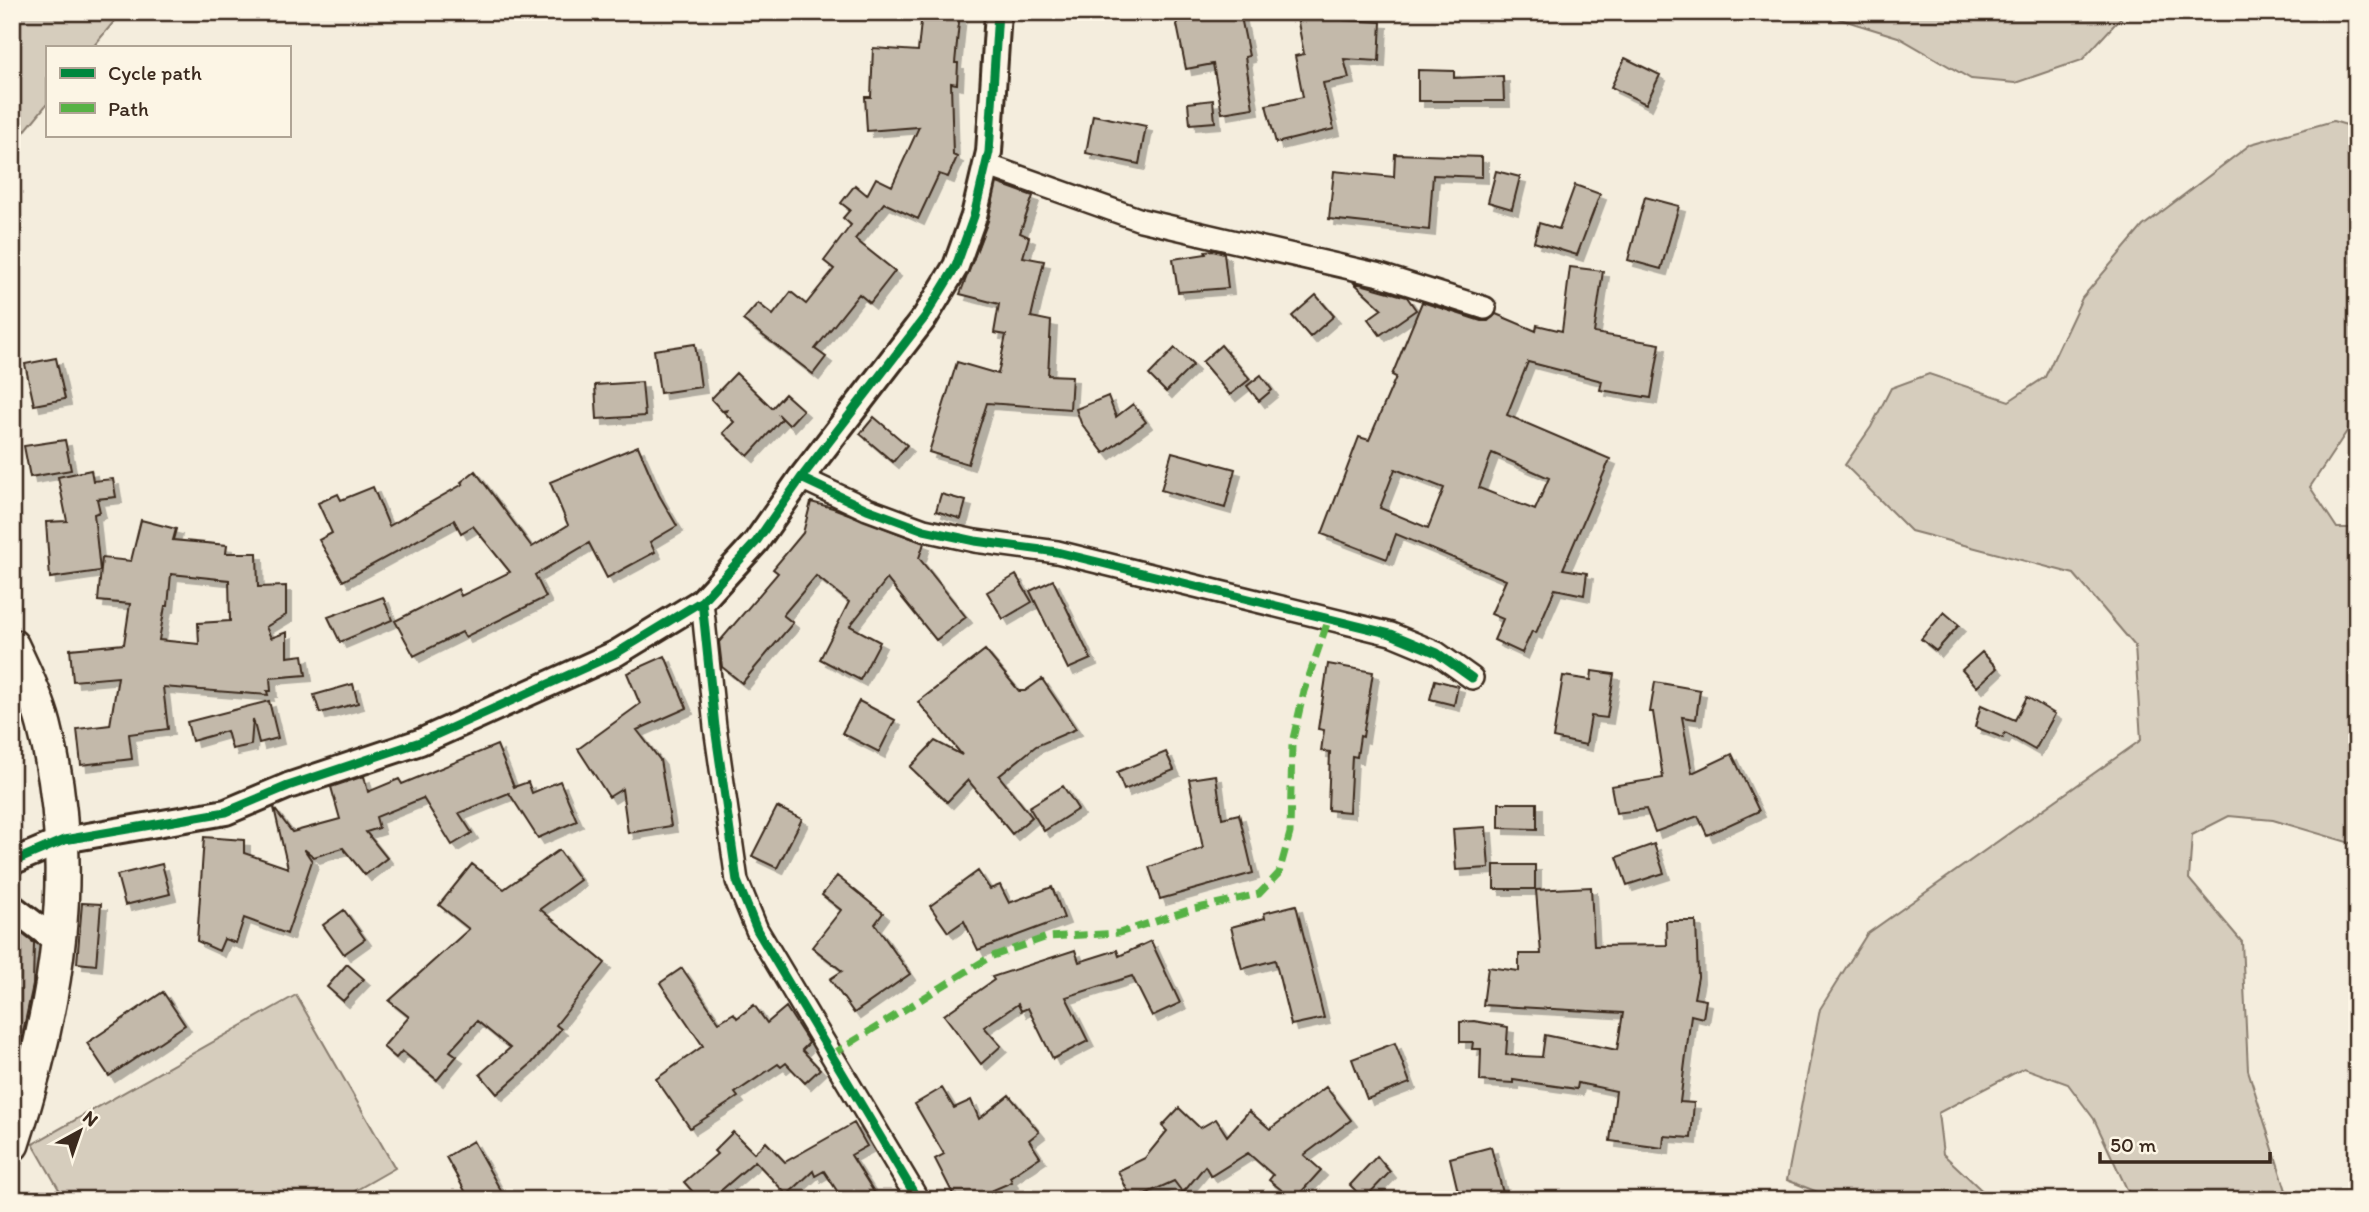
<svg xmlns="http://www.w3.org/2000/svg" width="2369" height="1212" viewBox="0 0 2369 1212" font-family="Itim,sans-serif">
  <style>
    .green { fill: #d6cdbd; stroke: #887c6e; stroke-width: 2 }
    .building { fill: #c3b9aa; stroke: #3b2a1e; stroke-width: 2; fill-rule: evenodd; filter: url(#shadow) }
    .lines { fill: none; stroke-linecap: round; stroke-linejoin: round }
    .minor-casing { stroke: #3b2a1e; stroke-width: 26 }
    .tertiary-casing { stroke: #3b2a1e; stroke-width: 30 }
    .trunk-casing { stroke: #3b2a1e; stroke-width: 38 }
    .minor { stroke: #fcf5e5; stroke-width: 21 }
    .tertiary { stroke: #fcf5e5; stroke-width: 24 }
    .trunk { stroke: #fcf5e5; stroke-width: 33 }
    .quiet { stroke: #57b245; stroke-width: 7; stroke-dasharray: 14 7; stroke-linecap: butt }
    .cycleway-casing { stroke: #fcf5e5; stroke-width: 13 }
    .cycleway { stroke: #00873e; stroke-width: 9 }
  </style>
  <defs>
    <filter id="shadow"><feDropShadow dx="6" dy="6" stdDeviation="0" flood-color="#0004"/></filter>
  </defs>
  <rect width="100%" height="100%" fill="#f4eddd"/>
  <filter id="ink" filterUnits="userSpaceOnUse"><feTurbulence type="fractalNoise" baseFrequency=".0143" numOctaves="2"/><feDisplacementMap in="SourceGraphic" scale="14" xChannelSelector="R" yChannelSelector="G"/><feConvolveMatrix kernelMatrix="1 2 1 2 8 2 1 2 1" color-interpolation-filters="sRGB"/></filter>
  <g filter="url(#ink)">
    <path class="green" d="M12 12H122L93 47H47V104L12 147Z
      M1817 12H2126L2082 60 2015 83 1971 79 1898 37Z
      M2333 121 2357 128V416L2310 487 2337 528H2357V845L2273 820 2229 816 2192 835 2189 879 2242 942 2248 1070 2289 1200H2132L2094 1119 2068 1084 2024 1068 1938 1113 1943 1154 1992 1200H1838L1787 1180 1820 1009 1867 934 2141 740 2135 646 2074 574 1911 531 1845 465 1871 427 1891 388 1929 374 2009 401 2045 377 2082 298 2143 226 2251 144Z
      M296 995 395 1168 339 1200H65L33 1144Z"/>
    <path class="building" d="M922 12H960L955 63H958L957 84 951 83 953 155 957 157 948 177 939 174 918 219 884 203 855 239 895 271 870 303 859 294 815 349 826 357 813 374 743 320 758 303 773 315 791 292 806 304 834 269 824 261 851 225 843 218 850 210 841 203 855 185 867 195 876 178 892 186 919 127 867 131 865 97H871L873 48 918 51Z
      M1187 12H1240L1249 56 1245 57 1253 108 1222 113 1213 64 1186 69 1175 15Z
      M1296 12H1343L1344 20 1381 22 1379 61 1344 59 1349 78 1323 83 1334 129 1276 143 1266 105 1303 97 1295 56 1304 54Z
      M1625 58 1660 75 1646 104 1611 87Z
      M1418 70 1454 71V78L1503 76 1504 101H1418Z
      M1213 100 1215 122 1190 124 1188 103Z
      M1093 115 1146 126 1139 164 1086 153Z
      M1395 154 1482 157V177L1433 175 1429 230 1329 219 1334 171 1394 177Z
      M1496 171 1520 177 1512 209 1488 202Z
      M997 183 1033 196 1020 233 1029 237 1023 257 1044 261 1031 317 1051 321 1048 375 1072 376 1070 409 987 403 968 464 929 452 957 362 998 374 1006 335 994 333 999 304 960 294 988 221Z
      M1575 185 1600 194 1577 255 1534 242 1539 223 1559 229Z
      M1645 197 1679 206 1661 269 1628 260Z
      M1213 250 1224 253 1228 288 1178 292 1173 259 1206 254 1205 251Z
      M1570 267 1603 271 1594 333 1660 344 1651 398 1600 390 1602 381 1528 362 1507 415 1610 459 1563 569 1587 573 1584 595 1555 589 1536 633 1532 631 1522 653 1494 640 1503 619 1491 614 1506 580 1396 534 1387 559 1322 534 1359 437 1369 440 1396 377 1392 375 1422 302 1481 321H1488L1496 314 1536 331 1537 325 1562 331ZM1492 453 1549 478 1535 510 1479 488ZM1395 469 1444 488 1428 528 1380 508Z
      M1353 282 1407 297 1416 310 1380 335 1368 319 1382 309Z
      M1316 295 1334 316 1310 337 1292 316Z
      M695 344 701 387 660 393 654 350Z
      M1221 345 1250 379 1230 395 1202 362Z
      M1175 348 1193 365 1166 392 1149 375Z
      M56 358 65 399 34 405 25 364Z
      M736 373 772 408 785 394 803 410 789 425 778 414 782 419 748 456 723 433 734 422 724 412 728 410 722 411 711 399Z
      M1261 375 1272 390 1259 401 1247 386Z
      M642 382 645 416 597 419 595 385Z
      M1108 396 1116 417 1133 404 1146 422 1104 453 1081 423 1076 409Z
      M874 417 907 445 893 462 860 434Z
      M65 440 71 470 30 477 24 446Z
      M638 446 659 495 677 526 650 542 655 552 607 578 589 543 535 575 546 597 465 637 462 632 414 656 395 621 458 589 461 596 510 572 473 526 461 533 454 520 343 581 319 540 332 533 318 503 338 494 341 500 373 487 389 526 463 484 461 482 475 471 532 547 568 525 550 482Z
      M1172 452 1235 469 1225 508 1161 490Z
      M91 470 93 481 113 479 116 497 97 499 100 512 94 514 100 571 50 578 46 522 67 521 58 477Z
      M941 494 966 501 961 519 936 511Z
      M811 502 833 508 924 543 919 558 966 617 936 640 887 579 850 626 880 642 860 680 820 659 849 602 816 576 783 615 793 623 742 683 722 667 719 642 778 573 773 569 803 533Z
      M141 520 176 529 173 540 227 545 226 553H257L258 587 286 586V615L266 627 271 638 287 632V657L303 655 306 675 270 678 271 691H267L268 695 163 687 168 729 129 734 132 759 81 765 77 729 110 725 118 677 73 681 70 649 124 644 130 604 98 601 102 558 131 561ZM171 574 229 580 230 621 198 623 199 644 159 640 165 606H168Z
      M1016 575 1032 602 1003 619 987 592Z
      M1053 580 1091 659 1068 669 1030 591Z
      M383 597 392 620 340 642 328 617Z
      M1944 612 1959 625 1936 651 1921 639Z
      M985 650 1019 691H1025L1042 679 1076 729 1036 746 999 776 1032 817 1012 834 968 780 947 802 910 767 935 741 962 755 918 702Z
      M1982 652 1997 668 1977 687 1962 670Z
      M665 656 687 708 637 730 660 760 671 826 628 833 622 789 609 797 578 749 640 704 627 673Z
      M1328 664 1373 672 1363 737 1360 736 1357 757 1352 756 1349 812 1328 810 1330 752 1321 751 1324 730 1318 729Z
      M1592 671 1614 674 1607 718 1591 716 1586 745 1553 738 1563 676 1591 680Z
      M1435 680 1458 686 1454 705 1430 699Z
      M1655 682 1700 690 1696 719 1682 717 1692 773 1732 754 1759 811 1707 835 1698 816 1655 832 1646 809 1616 813 1611 786 1663 778 1653 712H1650Z
      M353 684 358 703 320 713 314 695Z
      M2027 697 2055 714 2035 750 2005 733 2003 738 1975 727 1981 705 2015 720Z
      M269 701 278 738 259 743 253 719 251 745 232 749 227 731 192 741 187 722Z
      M859 701 895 720 879 752 842 733Z
      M497 745 514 787 528 782 532 793 560 781 577 821 538 838 509 793 459 813 472 833 452 845 423 798 376 817 379 828 366 832 387 858 365 875 343 848 314 857 304 849 312 861 287 934 244 918 236 943 224 939 219 951 197 941 204 837 244 840V853L288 868 274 808 292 832 340 819 331 787 364 776 368 792 399 779 402 784Z
      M1166 752 1174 770 1124 790 1117 772Z
      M1216 775 1222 818 1239 814 1253 873 1160 899 1149 867 1203 848 1189 779Z
      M1063 786 1078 809 1044 831 1029 807Z
      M1499 803H1537V829L1499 828Z
      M777 807 802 819 777 868 752 856Z
      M1486 827 1489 868 1456 870 1453 829Z
      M1654 844 1664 873 1627 885 1617 857Z
      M559 850 580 880 540 909 605 963 556 1025 561 1029 532 1063 497 1094 480 1074 510 1048 477 1021 450 1051 457 1056 437 1080 402 1051 396 1058 383 1047 409 1017 389 1001 469 929 439 905 472 864 504 889Z
      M162 864 170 894 125 905 117 875Z
      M1494 865H1535V889H1494Z
      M978 871 990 889 1000 885 1009 903 1052 887 1064 918 978 950 964 921 948 932 930 906Z
      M837 876 883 913 875 924 910 974 854 1013 830 979 842 971 812 947 841 910 822 895Z
      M1591 887 1594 946 1667 945 1666 921H1696L1698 977 1694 998 1706 1000 1703 1018 1691 1015 1680 1102 1694 1103 1691 1138 1664 1136 1663 1148 1610 1141 1616 1091 1578 1083 1577 1089 1513 1080V1083L1480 1081 1481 1049H1472L1473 1042H1460V1022L1474 1021 1508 1027 1506 1055 1542 1057 1545 1035 1617 1050 1623 1013 1483 1005 1488 967 1519 971V954H1541L1536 890Z
      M82 903 101 904 96 965 77 963Z
      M1296 905 1324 1018 1291 1025 1275 960 1242 969 1231 927 1265 918 1264 913Z
      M344 910 365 939 344 954 323 925Z
      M12 926 34 943 33 985 20 1046 12 1044Z
      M1151 941 1180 1003 1152 1016 1132 976 1066 997 1088 1041 1053 1059 1028 1008 1021 1011 1018 1004 984 1027 1001 1046 981 1064 944 1015 994 980 992 977 1075 950 1079 962 1117 950 1119 956Z
      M347 964 364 979 343 1001 327 987Z
      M682 968 719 1022 734 1013 737 1018 754 1005 767 1023 786 1007 809 1043 802 1050 820 1069 805 1083 786 1063 781 1067 778 1064 735 1093 738 1097 690 1128 656 1079 703 1046 660 983Z
      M163 992 185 1025 109 1076 87 1043Z
      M1395 1043 1410 1083 1367 1099 1352 1059Z
      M1326 1087 1351 1120 1304 1155 1321 1170 1294 1200 1269 1180 1273 1175 1248 1153 1211 1176 1205 1166 1183 1193 1174 1181 1132 1200 1118 1171 1145 1158 1167 1131 1162 1126 1179 1108 1200 1128 1216 1119 1227 1136 1249 1111 1270 1129Z
      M942 1088 954 1108 971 1100 979 1119 1009 1095 1039 1132 1029 1140 1040 1157 1010 1177 1012 1182 970 1200H956L935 1159 944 1154 915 1104Z
      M854 1123 867 1146 851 1155 879 1200H843L824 1171 815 1176 813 1171 787 1195 755 1161 710 1200H700L684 1182 717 1154 714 1151 733 1132 754 1153 766 1142 785 1162Z
      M473 1141 506 1200H470L446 1157Z
      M1491 1147 1503 1193 1460 1200 1450 1158Z
      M1377 1156 1390 1172 1364 1199 1350 1185Z"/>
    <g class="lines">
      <defs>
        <path id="minor" d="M986 165 1141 220 1380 275 1485 308
          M801 478 867 509 924 530 975 541 1057 552 1391 634 1437 653 1472 678
          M702 601 715 727 737 881 757 930 918 1200"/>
        <path id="tertiary" d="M12 862 64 840 226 812 288 786 420 742 615 654 702 601 756 542 801 478 925 317 956 266 974 216 989 152 998 12
          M12 907 59 943"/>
        <path id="trunk" d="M12 646C24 672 37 698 44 725 81 865 57 1009 12 1144"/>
      </defs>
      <use href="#minor" class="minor-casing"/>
      <use href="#tertiary" class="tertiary-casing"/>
      <use href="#trunk" class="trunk-casing"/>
      <use href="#minor" class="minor"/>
      <use href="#tertiary" class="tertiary"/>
      <use href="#trunk" class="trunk"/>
      <path class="quiet" d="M831 1055 990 957 1047 937 1119 933 1189 910 1259 894 1279 873 1290 833 1292 743 1304 691 1329 618 1333 619"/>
      <defs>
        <path id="cycleway" d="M801 478 867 509 924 530 975 541 1057 552 1391 634 1437 653 1472 678
          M702 601 715 727 737 881 757 930 918 1200
          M12 862 64 840 226 812 288 786 420 742 615 654 702 601 756 542 801 478 925 317 956 266 974 216 989 152 998 12"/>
      </defs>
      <use href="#cycleway" class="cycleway-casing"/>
      <use href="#cycleway" class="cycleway"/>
    </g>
  </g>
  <rect width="2369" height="1212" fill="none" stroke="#fcf5e5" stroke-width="42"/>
  <rect x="21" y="21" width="2327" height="1170" fill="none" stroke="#3b2a1e" stroke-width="2.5" filter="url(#ink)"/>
  <rect x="46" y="46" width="245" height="91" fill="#fcf5e5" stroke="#afa495" stroke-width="2"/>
  <rect x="60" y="68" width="35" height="10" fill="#00873e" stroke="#afa495" stroke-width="2"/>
  <text x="108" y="80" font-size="21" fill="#3b2a1e">Cycle path</text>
  <rect x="60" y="103" width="35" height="10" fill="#57b245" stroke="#afa495" stroke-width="2"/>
  <text x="108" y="116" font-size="21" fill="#3b2a1e">Path</text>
  <g transform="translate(80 1131) rotate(40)" stroke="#fcf5e5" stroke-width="5" paint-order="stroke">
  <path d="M0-5L12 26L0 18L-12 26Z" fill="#3b2a1e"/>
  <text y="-10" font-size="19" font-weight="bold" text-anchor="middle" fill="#3b2a1e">N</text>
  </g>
  <path d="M2100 1152v10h170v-10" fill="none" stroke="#3b2a1e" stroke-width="3.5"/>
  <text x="2110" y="1152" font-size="21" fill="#3b2a1e" stroke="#fcf5e5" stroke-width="5" paint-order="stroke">50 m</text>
</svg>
